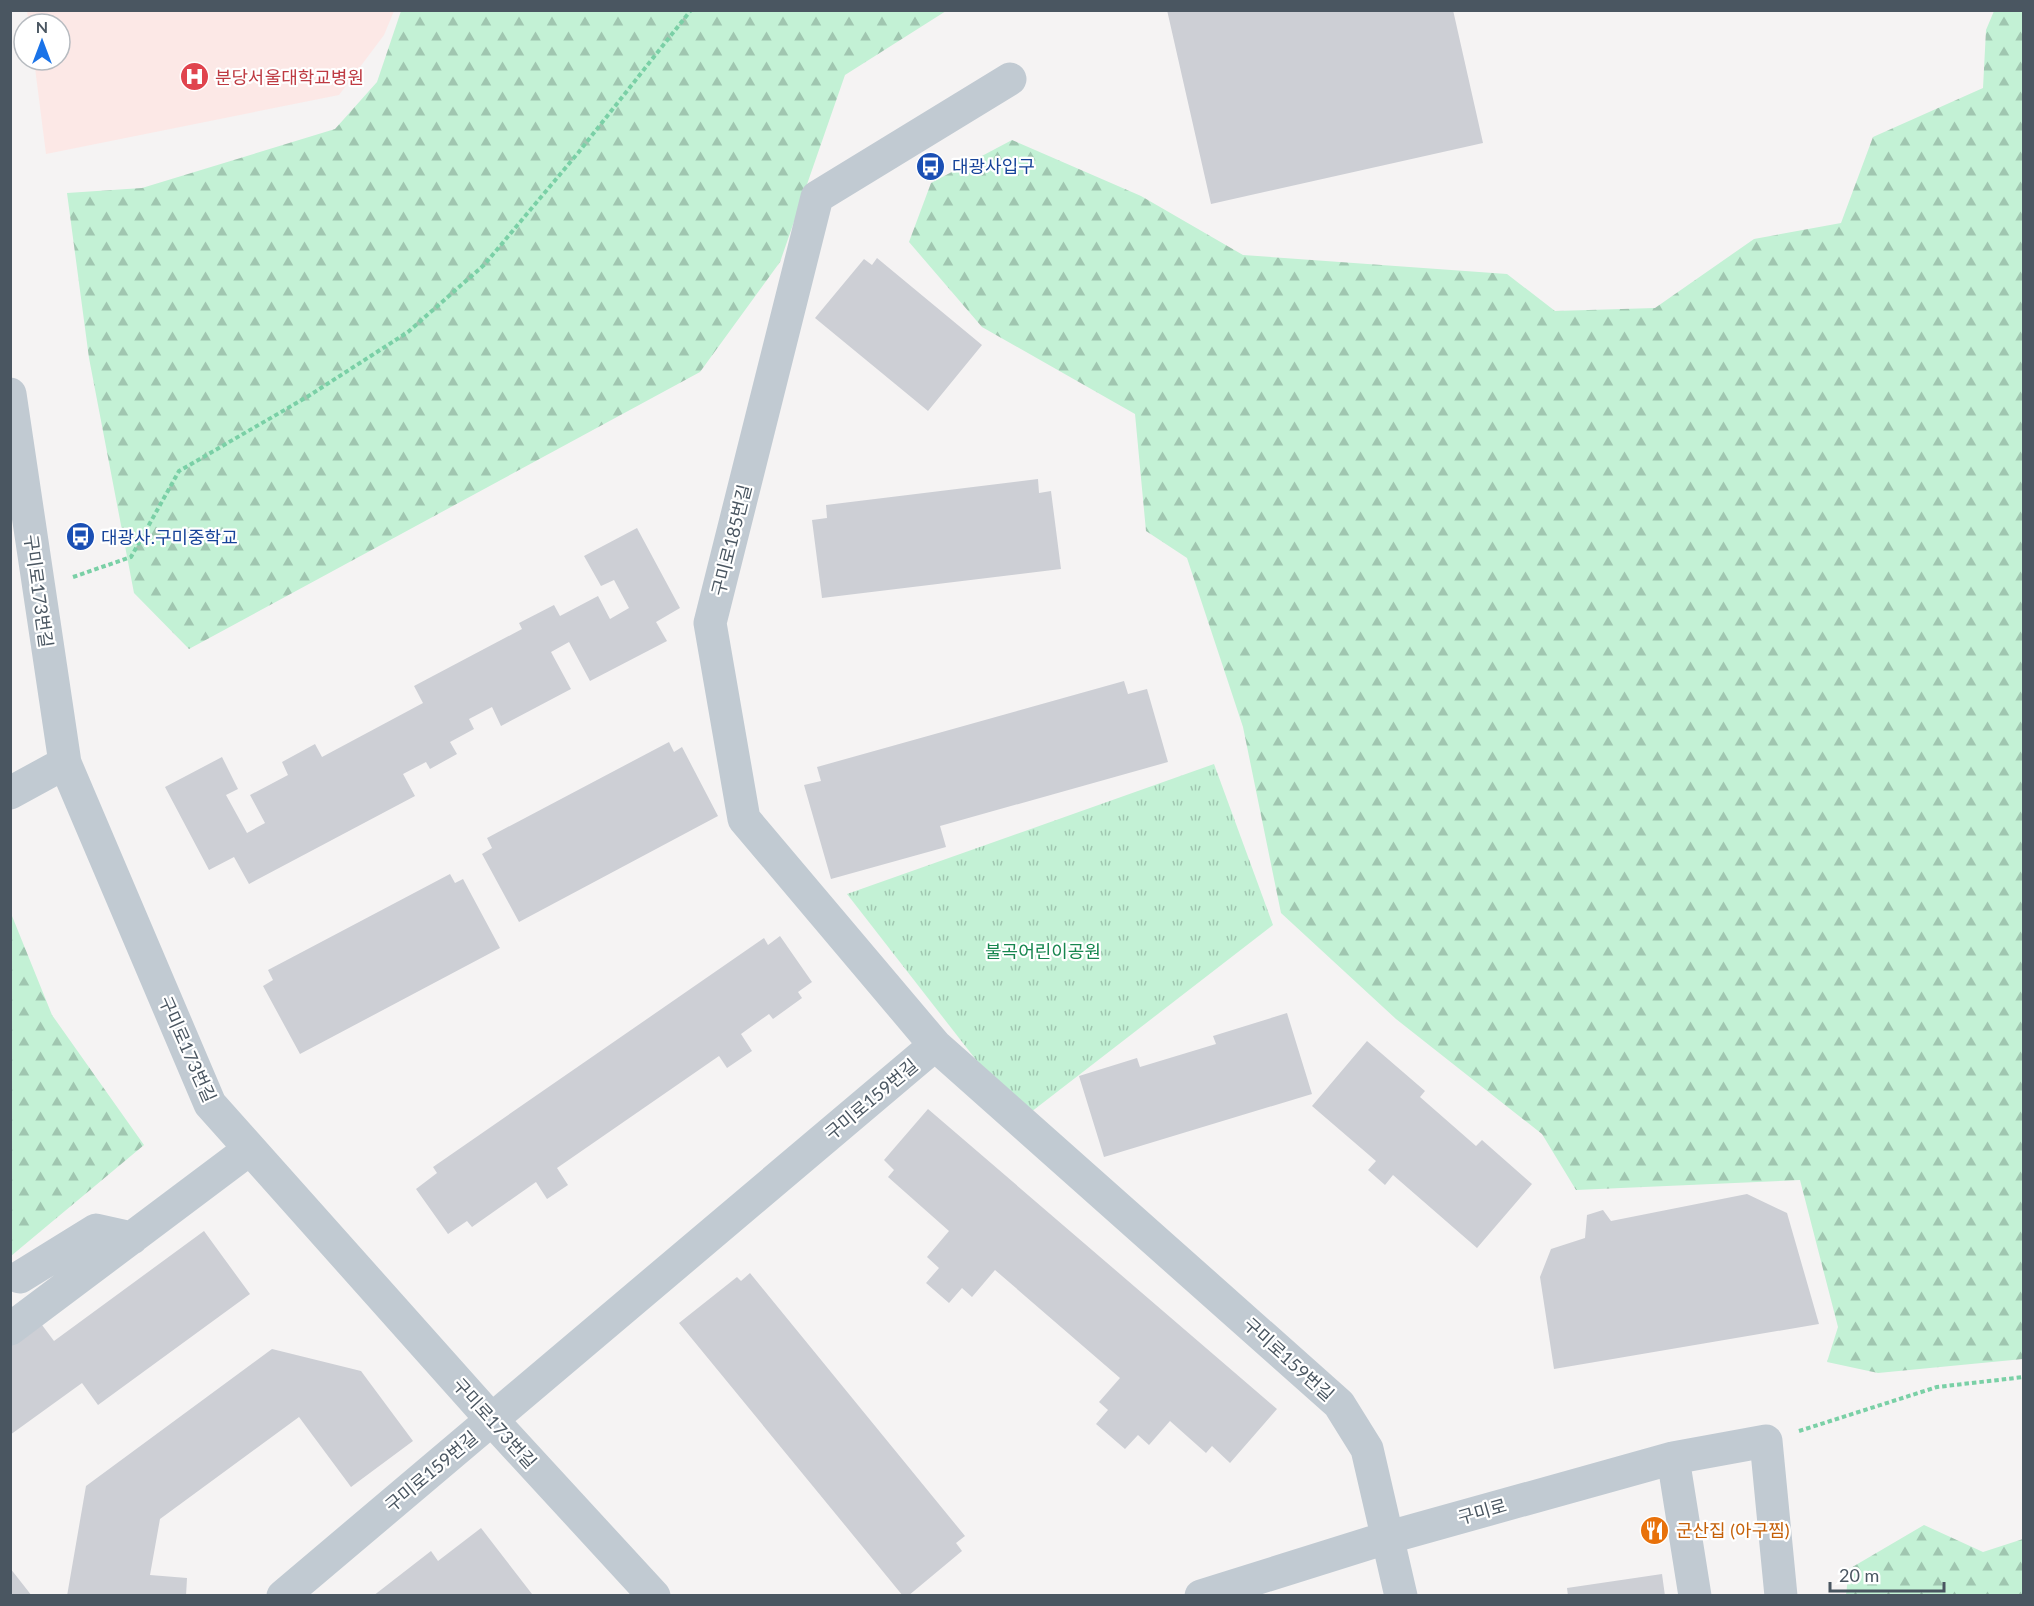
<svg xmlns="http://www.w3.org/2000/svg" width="2034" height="1606" viewBox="0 0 2034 1606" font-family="Lato,'Noto Sans KR',sans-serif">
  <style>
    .medical { fill: #fce8e6 }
    .forest { fill: url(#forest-firs) }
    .park { fill: url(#park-tufts) }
    .building { fill: #cdcfd5 }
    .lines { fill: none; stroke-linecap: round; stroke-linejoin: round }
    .path { stroke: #7ad0a6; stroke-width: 4; stroke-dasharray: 4.5 3; stroke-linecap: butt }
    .minor { stroke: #c1cad2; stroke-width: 33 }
    .labels { text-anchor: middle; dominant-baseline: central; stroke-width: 4.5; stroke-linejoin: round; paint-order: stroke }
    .health-label { font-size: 18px; fill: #be3a42; stroke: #fff; text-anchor: start }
    .transit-label { font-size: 18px; fill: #164399; stroke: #fff; text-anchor: start }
    .street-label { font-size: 18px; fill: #4a5661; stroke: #fff }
    .park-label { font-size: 18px; fill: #17864f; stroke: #fff }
    .food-label { font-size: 18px; fill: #c56008; stroke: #fff; text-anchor: start }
  </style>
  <defs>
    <pattern id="forest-firs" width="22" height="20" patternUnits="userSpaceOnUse" patternTransform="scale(1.5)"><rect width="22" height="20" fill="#c3f1d5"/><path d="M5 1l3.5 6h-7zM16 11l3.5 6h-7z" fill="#a0c6b0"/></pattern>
    <pattern id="park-tufts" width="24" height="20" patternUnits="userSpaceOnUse" patternTransform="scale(1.5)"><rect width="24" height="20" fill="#c3f1d5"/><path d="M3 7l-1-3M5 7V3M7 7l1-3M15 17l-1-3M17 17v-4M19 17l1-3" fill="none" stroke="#a0c6b0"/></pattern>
  </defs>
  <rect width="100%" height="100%" fill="#f5f3f3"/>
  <path class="medical" d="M27 11V10L394 11 384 35 339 95 46 154 34 60H60V24H29Z"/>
  <path class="forest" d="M401 11H946L845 75 780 262 700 372 189 649 134 593 89 358 67 193 142 188 335 129 377 82Z
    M1994 11H2024L2023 1359 1878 1373 1827 1362 1838 1327 1800 1180 1576 1190 1542 1134 1396 1019 1281 913 1243 727 1187 558 1146 531 1135 414 982 327 909 242 931 183 1012 140 1141 196 1243 255 1507 274 1555 311 1655 308 1754 239 1841 223 1873 137 1983 88 1986 30Z
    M10 911 52 1015 144 1145 11 1256Z
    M1924 1525 1983 1552 2023 1539V1595H1846L1849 1569Z"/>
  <path class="park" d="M1214 764 1273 925 1022 1119 847 894Z"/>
  <path class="building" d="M1167 10H1453L1483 143 1211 204Z
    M877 258 982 345 928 411 815 318 864 259 872 265Z
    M1038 479 1039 493 1051 491 1061 569 822 598 812 520 827 518 826 505Z
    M637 528 680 608 656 622 667 641 590 681 569 642 551 652 571 689 501 726 492 707 469 719 474 729 450 742 457 754 430 769 426 762 403 774 415 796 249 884 234 857 209 870 165 787 222 757 238 789 226 795 247 833 265 823 250 795 288 775 282 762 315 744 322 757 423 703 414 686 522 629 519 623 554 605 560 616 598 596 610 619 629 608 614 580 601 586 584 556Z
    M1124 681 1128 694 1147 689 1168 762 940 826 946 847 831 879 804 785 821 781 817 767Z
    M669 742 674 752 682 747 718 816 519 922 482 854 492 848 487 838Z
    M450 874 455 883 463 879 500 948 300 1054 263 986 273 980 268 970Z
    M780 936 812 982 798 992 802 998 773 1019 769 1014 741 1034 752 1051 727 1068 719 1056 557 1168 568 1185 547 1199 536 1182 472 1227 467 1221 448 1234 416 1189 437 1173 433 1167 764 938 768 945Z
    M1287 1013 1312 1094 1104 1157 1079 1076 1137 1058 1140 1067 1216 1044 1213 1036Z
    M1367 1041 1425 1091 1420 1097 1476 1146 1482 1140 1532 1184 1477 1248 1393 1175 1385 1185 1368 1170 1376 1161 1312 1106Z
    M928 1109 1277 1409 1230 1463 1212 1446 1206 1453 1170 1421 1149 1445 1138 1435 1125 1449 1096 1424 1108 1410 1099 1402 1120 1378 995 1270 972 1297 962 1288 949 1303 926 1283 939 1268 927 1257 949 1231 888 1177 894 1170 884 1160Z
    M1747 1194 1787 1213 1819 1324 1554 1369 1540 1277 1551 1249 1585 1238 1587 1215 1603 1210 1611 1221Z
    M204 1231 250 1294 98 1405 82 1383 10 1435V1342L39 1321 54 1341Z
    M750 1273 965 1536 956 1543 962 1551 908 1596H903L679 1323 737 1277 741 1281Z
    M272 1349 361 1371 413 1441 351 1487 299 1417 160 1519 150 1575 187 1578 186 1596H67L86 1486Z
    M481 1528 532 1594 530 1596H373L431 1551 438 1561Z
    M10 1568 32 1596H10Z
    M1662 1574 1665 1596H1568L1567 1588Z"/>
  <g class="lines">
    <path class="path" d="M73 577 131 557 179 471 307 397 408 332 484 265 578 153 691 10
      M1799 1431 1937 1387 2024 1377"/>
    <path class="minor" d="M10 394 65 763 210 1104 492 1420 654 1596
      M10 793 65 763
      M935 1045 744 819 710 623 817 197 1010 79
      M20 1277 96 1230 132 1238
      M10 1329 250 1149
      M1673 1458 1695 1596
      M283 1596 935 1045 1339 1404 1367 1449 1401 1596
      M1201 1596 1386 1538 1673 1458 1766 1441 1781 1596"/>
  </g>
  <defs>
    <symbol id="hospital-disc" viewBox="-11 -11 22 22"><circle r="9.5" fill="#e0444e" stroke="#fff"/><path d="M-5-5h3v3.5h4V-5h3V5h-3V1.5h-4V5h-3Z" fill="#fff"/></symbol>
    <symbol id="bus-disc" viewBox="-11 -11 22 22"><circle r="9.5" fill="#1a4fb4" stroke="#fff"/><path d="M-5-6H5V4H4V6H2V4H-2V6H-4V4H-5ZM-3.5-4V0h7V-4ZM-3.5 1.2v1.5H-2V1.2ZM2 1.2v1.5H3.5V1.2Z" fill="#fff"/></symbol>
    <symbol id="restaurant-disc" viewBox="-11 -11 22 22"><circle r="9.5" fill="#e8710a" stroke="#fff"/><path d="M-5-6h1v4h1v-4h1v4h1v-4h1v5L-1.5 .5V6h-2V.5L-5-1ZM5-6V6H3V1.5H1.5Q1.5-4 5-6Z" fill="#fff"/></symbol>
  </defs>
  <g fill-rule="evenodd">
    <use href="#hospital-disc" x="178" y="60" width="33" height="33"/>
    <use href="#bus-disc" x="914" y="150" width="33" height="33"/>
    <use href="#bus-disc" x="64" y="520" width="33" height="33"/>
    <use href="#restaurant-disc" x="1638" y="1514" width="33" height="33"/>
  </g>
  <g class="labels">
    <g class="health-label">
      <text x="215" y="77">분당서울대학교병원</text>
    </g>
    <g class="transit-label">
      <text x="952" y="166">대광사입구</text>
      <text x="101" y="537">대광사.구미중학교</text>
    </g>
    <g class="street-label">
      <text transform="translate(731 540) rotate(-76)">구미로185번길</text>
      <text transform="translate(39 591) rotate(82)">구미로173번길</text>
      <text transform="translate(188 1049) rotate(66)">구미로173번길</text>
      <text transform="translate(871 1099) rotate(-40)">구미로159번길</text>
      <text transform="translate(1289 1359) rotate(42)">구미로159번길</text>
      <text transform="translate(495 1423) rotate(48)">구미로173번길</text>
      <text transform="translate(431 1471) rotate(-40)">구미로159번길</text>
      <text transform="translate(1482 1511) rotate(-16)">구미로</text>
    </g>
    <g class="park-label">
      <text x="1043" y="951">불곡어린이공원</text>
    </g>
    <g class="food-label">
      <text x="1676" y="1530">군산집 (아구찜)</text>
    </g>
  </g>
  <rect width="2034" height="1606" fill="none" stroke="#4a5661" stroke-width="24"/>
  <g transform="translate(42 42)"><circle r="28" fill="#ffffff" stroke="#b7bbc0" stroke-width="1.5"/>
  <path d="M0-4.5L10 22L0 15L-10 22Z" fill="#1a73e8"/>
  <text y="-9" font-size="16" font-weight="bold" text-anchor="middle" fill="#4a5661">N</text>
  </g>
  <path d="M1830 1582v9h114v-9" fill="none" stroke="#4a5661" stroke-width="3"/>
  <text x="1839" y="1582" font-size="18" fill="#4a5661" stroke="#ffffff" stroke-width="4.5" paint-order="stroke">20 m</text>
</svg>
